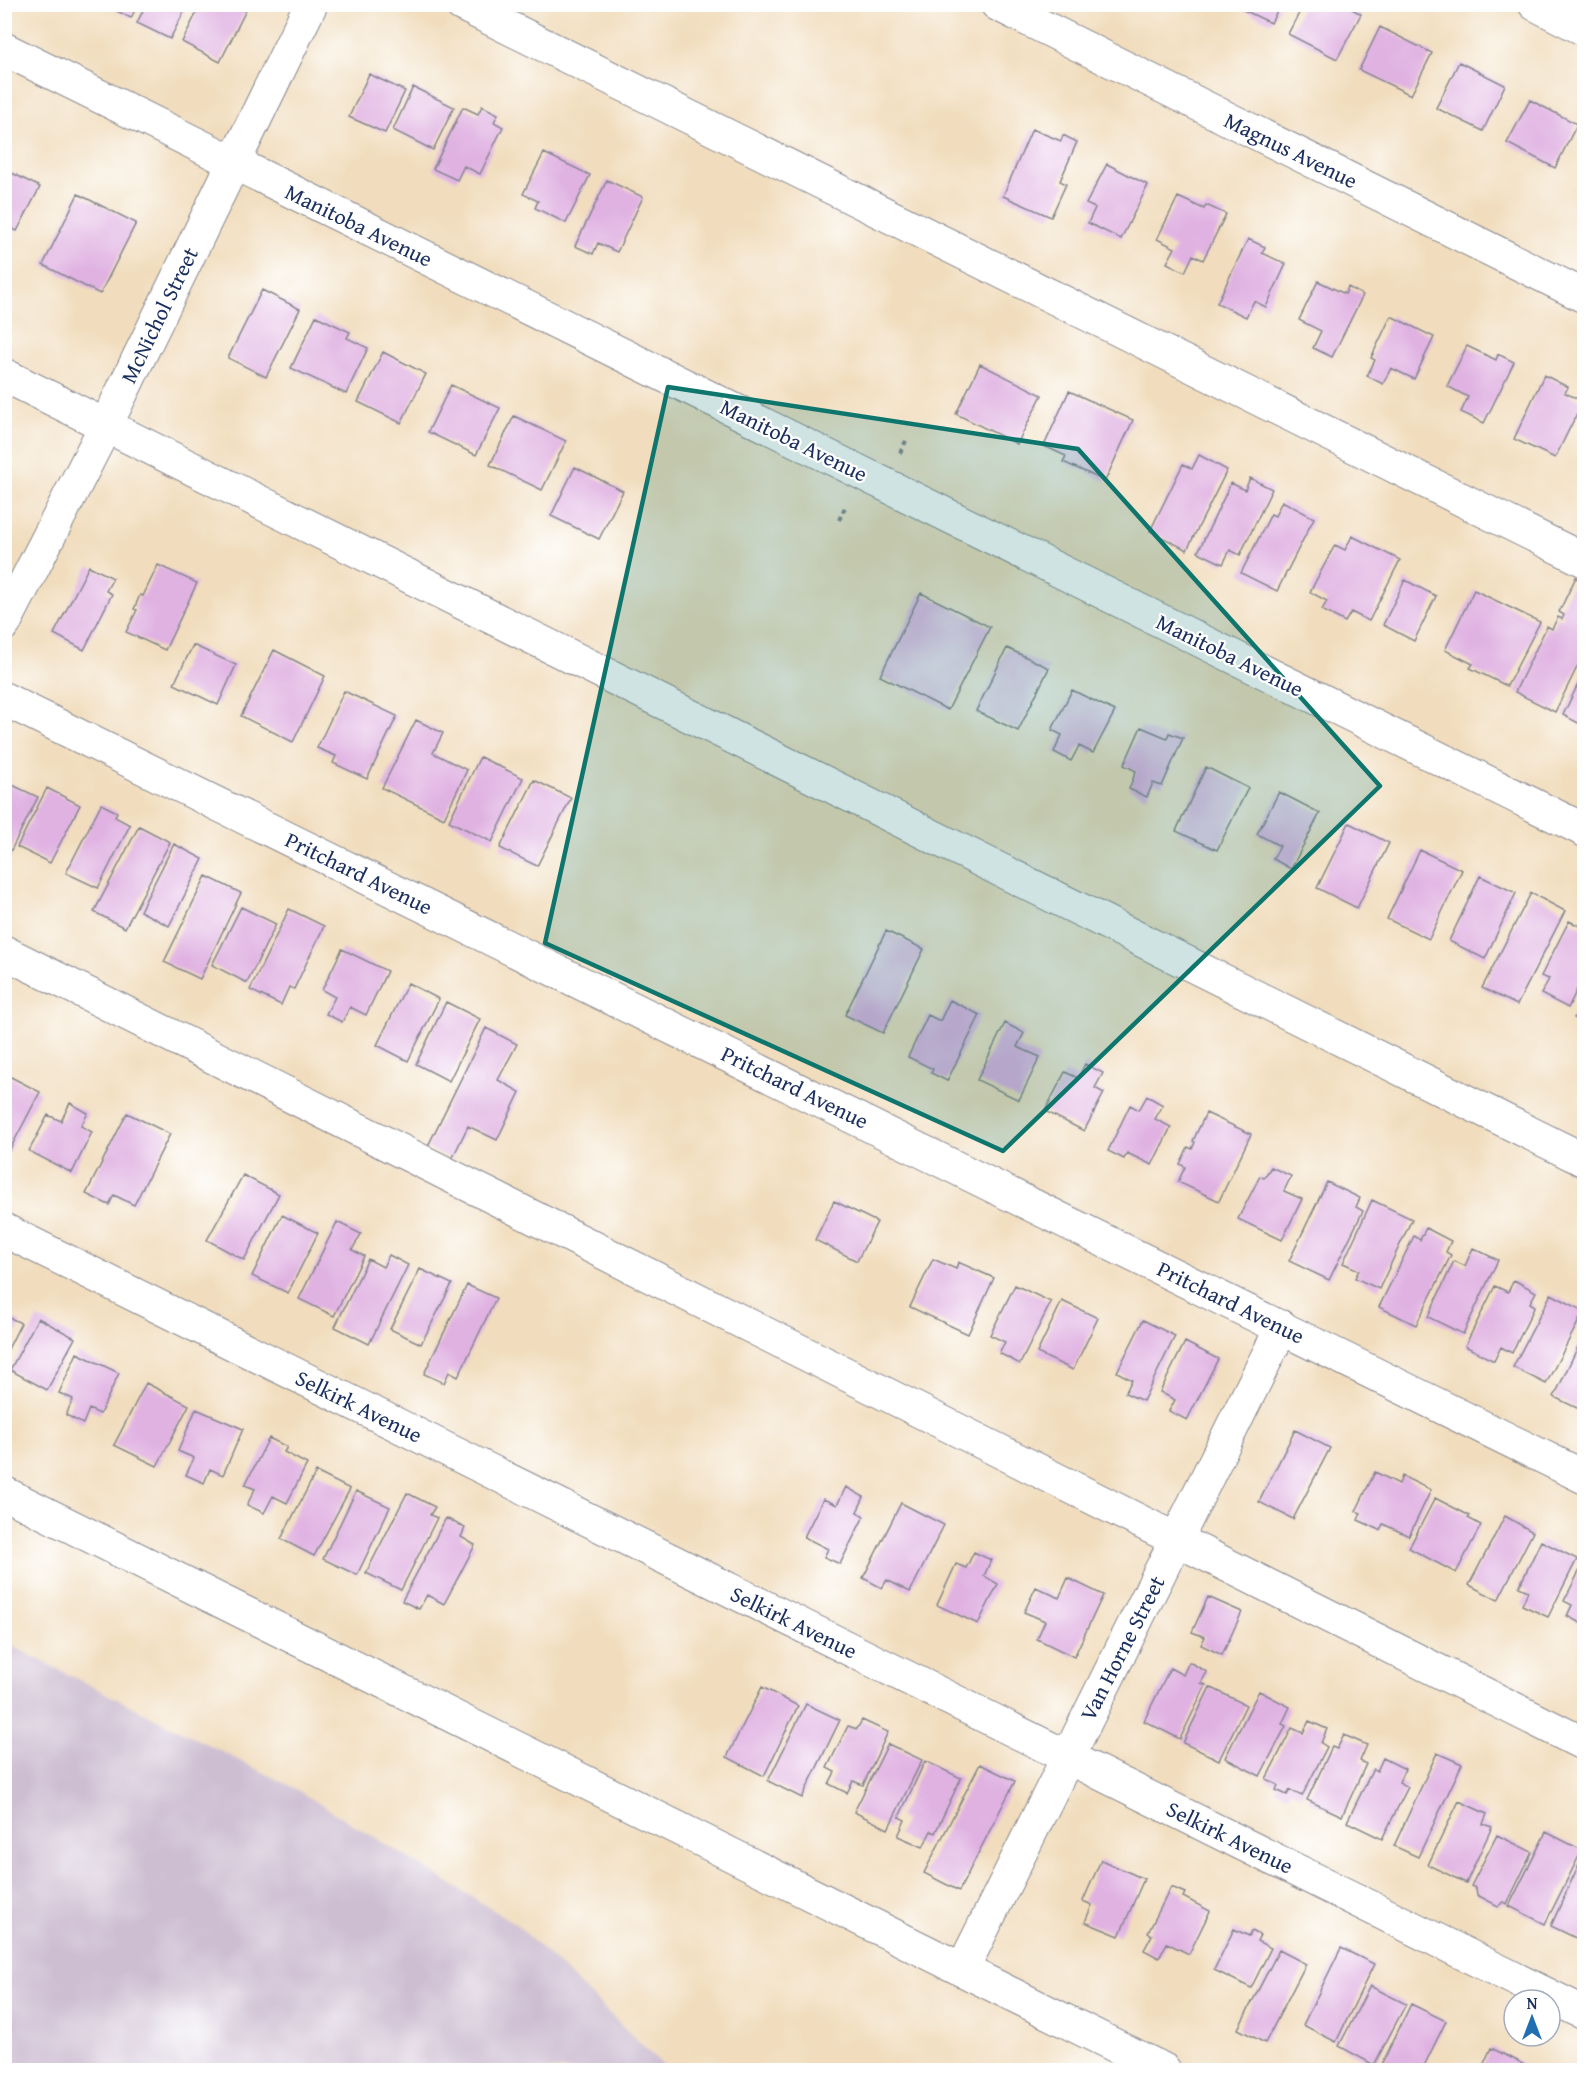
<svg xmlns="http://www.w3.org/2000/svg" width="1589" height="2075" viewBox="0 0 1589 2075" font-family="'Gentium Book Plus',serif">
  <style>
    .industrial { fill: #cdbed2 }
    .building { fill: #e0b2e2 }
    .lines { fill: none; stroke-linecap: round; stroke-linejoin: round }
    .minor-casing { stroke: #86868e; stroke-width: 35 }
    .path { stroke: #86868e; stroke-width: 4; stroke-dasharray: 4.5 4.5; stroke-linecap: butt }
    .minor { stroke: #fff; stroke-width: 33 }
    .marked { fill: #0f766e; fill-opacity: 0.2; stroke: #0f766e; stroke-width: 4.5; stroke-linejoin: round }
    .labels { text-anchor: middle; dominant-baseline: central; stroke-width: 4.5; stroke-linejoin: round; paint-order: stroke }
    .street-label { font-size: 22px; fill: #1b2f5e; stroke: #fff }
  </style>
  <rect width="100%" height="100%" fill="#fff"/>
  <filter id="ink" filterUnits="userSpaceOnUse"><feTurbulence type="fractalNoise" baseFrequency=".0167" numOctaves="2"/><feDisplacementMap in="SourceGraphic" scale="12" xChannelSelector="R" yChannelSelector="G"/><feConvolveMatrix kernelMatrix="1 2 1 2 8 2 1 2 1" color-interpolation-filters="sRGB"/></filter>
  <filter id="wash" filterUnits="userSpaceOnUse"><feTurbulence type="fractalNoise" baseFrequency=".008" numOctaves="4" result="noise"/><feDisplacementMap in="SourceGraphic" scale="24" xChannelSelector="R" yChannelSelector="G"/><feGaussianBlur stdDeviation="1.35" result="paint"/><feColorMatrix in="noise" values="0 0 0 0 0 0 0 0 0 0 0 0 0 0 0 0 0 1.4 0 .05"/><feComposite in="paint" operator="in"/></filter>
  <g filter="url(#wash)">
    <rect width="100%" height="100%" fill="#f1ddbd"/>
    <path class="industrial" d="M4 1642 292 1787 516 1924 668 2070H5Z"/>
    <g id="blocks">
      <path class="building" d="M103 4H138L131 18Z
        M146 4H188L170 39 137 23Z
        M201 4H249L220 62 182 42Z
        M1304 4H1343L1361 14 1337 59 1288 34Z
        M1233 5H1280L1271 23Z
        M1380 27 1432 53 1411 95 1359 70Z
        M1459 62 1505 85 1483 131 1436 108Z
        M369 74 405 91 385 133 349 117Z
        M413 87 454 107 433 150 393 130Z
        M1530 100 1577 124 1555 168 1507 143Z
        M482 106 498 114 494 122 503 127 480 174 464 166 457 180 433 169 463 107 478 114Z
        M1032 129 1061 141 1063 135 1077 142 1060 181 1066 184 1051 217 1003 196Z
        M544 153 590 175 566 223 535 208 538 201 523 194Z
        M1107 164 1148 185 1121 239 1088 223 1095 208 1086 204Z
        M4 169 40 187 17 231 4 225Z
        M607 180 643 197 617 252 598 243 593 254 575 246Z
        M78 194 136 223 100 294 43 265Z
        M1178 197 1204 209 1206 205 1226 214 1203 260 1193 255 1185 272 1167 263 1175 248 1157 239Z
        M1248 239 1265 247 1262 253 1286 264 1266 307 1254 301 1246 317 1217 303Z
        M1318 281 1345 294 1348 287 1363 295 1332 357 1313 348 1321 331 1299 320Z
        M262 290 300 309 266 377 228 358Z
        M316 316 350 332 347 338 368 348 346 394 291 368Z
        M1391 316 1434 337 1414 379 1391 368 1383 384 1367 376 1375 360 1371 358Z
        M1467 346 1496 360 1498 354 1514 362 1484 423 1461 412 1468 397 1447 386Z
        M383 352 426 374 401 423 358 402Z
        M980 364 1042 395 1017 444 956 414Z
        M1544 375 1568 387 1565 393 1583 401 1555 458 1514 439Z
        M451 385 500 408 476 455 428 432Z
        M1069 391 1133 420 1105 481 1063 462 1066 456 1044 446Z
        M514 416 566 441 542 490 490 465Z
        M1199 455 1227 470 1187 550 1150 531 1183 464 1192 469Z
        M575 467 623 491 599 539 551 516Z
        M1250 478 1272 489 1240 555 1230 550 1223 564 1198 552 1231 483 1245 490Z
        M1282 501 1314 518 1277 591 1241 573 1271 514 1275 516Z
        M1352 536 1400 560 1369 621 1351 612 1345 622 1322 610 1327 601 1310 592 1335 545 1345 550Z
        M158 565 197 583 165 650 126 632 137 610 134 609 140 595 143 596Z
        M89 566 113 578 106 591 112 594 84 650 54 634Z
        M1576 577 1584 581V653L1555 712 1515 692 1547 626 1552 629 1558 617 1562 619 1564 615 1559 612Z
        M1405 580 1436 596 1414 641 1383 625Z
        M1474 590 1540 622 1507 686 1470 668 1473 664 1445 650Z
        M921 593 990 627 948 710 880 676Z
        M193 645 236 665 218 705 174 684Z
        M1007 648 1049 668 1018 731 976 711Z
        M274 650 325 676 293 742 241 716Z
        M1584 672V726L1563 715Z
        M1072 690 1115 711 1093 753 1079 746 1071 761 1054 752 1062 735 1052 730Z
        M344 691 397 716 367 779 333 763 336 756 317 748Z
        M416 720 443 733 433 753 467 770 444 818 382 788Z
        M1141 727 1167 738 1169 733 1183 738 1162 786 1153 783 1147 797 1129 789 1136 771 1124 765Z
        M480 757 523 778 492 842 449 821Z
        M1206 767 1248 788 1217 850 1176 831Z
        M534 780 571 798 537 866 500 848Z
        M4 781 38 797 4 864Z
        M47 788 80 805 50 863 17 847Z
        M1279 792 1320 813 1291 869 1273 859 1280 846 1257 834Z
        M101 804 117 812 115 817 130 825 98 888 66 873Z
        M1349 823 1389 843 1357 908 1317 888Z
        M139 826 170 842 125 928 94 912Z
        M174 844 203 859 169 926 140 911Z
        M1420 850 1462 870 1429 939 1387 919Z
        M206 876 241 893 200 979 164 962Z
        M1480 876 1516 893 1485 959 1449 941Z
        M1531 893 1565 911 1517 1005 1482 988Z
        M241 907 276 924 247 983 212 965Z
        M289 909 324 926 294 989 289 987 281 1005 250 990Z
        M1569 921 1584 928V975L1568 1008 1541 994 1549 979 1541 976Z
        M886 931 924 949 883 1033 845 1015Z
        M342 949 387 971 366 1015 350 1007 342 1022 326 1014 335 997 322 990Z
        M408 983 439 999 408 1061 377 1045Z
        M1584 996V1023L1574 1018Z
        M950 1000 980 1015 947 1081 931 1073 933 1069 908 1057 928 1015 940 1021Z
        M446 1002 480 1019 449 1081 416 1064Z
        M1005 1023 1024 1033 1017 1047 1040 1057 1019 1100 977 1080Z
        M486 1028 517 1044 498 1080 520 1092 497 1140 468 1126 452 1159 427 1148Z
        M1085 1064 1103 1073 1095 1088 1104 1093 1084 1131 1045 1111 1065 1072 1078 1078Z
        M9 1076 40 1092 8 1153 4 1151V1085Z
        M1147 1096 1163 1105 1155 1119 1171 1127 1152 1165 1127 1153 1124 1159 1108 1151 1130 1105 1139 1110Z
        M70 1103 88 1113 81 1126 92 1132 72 1173 29 1151 48 1115 61 1121Z
        M127 1113 170 1134 134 1205 114 1195 109 1205 86 1194Z
        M1206 1113 1251 1134 1219 1201 1178 1182 1185 1167 1180 1164 1188 1147 1192 1149 1195 1142 1193 1141Z
        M1271 1167 1291 1176 1284 1191 1302 1199 1282 1240 1238 1219 1260 1176 1264 1178Z
        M243 1175 279 1194 244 1260 207 1240Z
        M1327 1182 1360 1198 1356 1207 1363 1211 1329 1280 1289 1261Z
        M1372 1200 1412 1219 1379 1289 1355 1278 1359 1270 1343 1263Z
        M834 1201 877 1222 857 1261 815 1240Z
        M282 1215 318 1233 288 1293 252 1276Z
        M337 1222 361 1234 352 1250 364 1256 334 1316 299 1299Z
        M1426 1228 1451 1241 1446 1252 1451 1255 1416 1325 1379 1307 1414 1236 1420 1240Z
        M1473 1248 1498 1260 1463 1334 1428 1317 1454 1261 1465 1266Z
        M389 1255 408 1265 369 1344 335 1327 368 1259 383 1267Z
        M933 1259 956 1269 958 1262 994 1278 968 1334 910 1307Z
        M420 1269 452 1284 421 1344 390 1329Z
        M1514 1280 1536 1292 1530 1303 1535 1306 1512 1353 1501 1347 1494 1361 1465 1346 1495 1286 1508 1292Z
        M467 1285 496 1298 458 1377 449 1372 444 1383 424 1374Z
        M1015 1285 1051 1302 1020 1364 999 1353 1005 1342 990 1335Z
        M1551 1294 1584 1311 1546 1384 1513 1367Z
        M1062 1301 1098 1318 1073 1370 1037 1353Z
        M4 1315 21 1323 4 1357Z
        M38 1318 75 1338 47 1390 10 1370Z
        M1143 1320 1175 1336 1143 1401 1125 1393 1132 1380 1117 1372Z
        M1584 1334V1404L1582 1403 1579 1409 1554 1397Z
        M1185 1342 1218 1359 1187 1420 1169 1411 1175 1400 1160 1392Z
        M77 1353 119 1373 100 1414 89 1409 83 1424 66 1415 73 1399 59 1393Z
        M146 1383 189 1405 157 1466 114 1445Z
        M196 1409 243 1429 223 1475 210 1469 204 1483 186 1475 194 1458 178 1451Z
        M1295 1430 1330 1448 1293 1519 1259 1502Z
        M269 1438 287 1447 284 1452 307 1464 287 1503 273 1496 264 1513 247 1505 255 1489 245 1485Z
        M316 1472 350 1489 314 1556 281 1539Z
        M1375 1472 1399 1484 1402 1476 1431 1490 1409 1536 1383 1524 1380 1530 1358 1520 1361 1513 1356 1511Z
        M846 1487 864 1497 857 1512 864 1516 840 1564 824 1557 828 1549 804 1537 823 1499 837 1505Z
        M356 1491 390 1507 357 1575 323 1559Z
        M407 1493 435 1507 430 1515 437 1518 401 1590 366 1573Z
        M1435 1498 1470 1516 1468 1518 1481 1525 1456 1573 1409 1548Z
        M901 1503 944 1525 910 1592 887 1580 882 1588 863 1578Z
        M1505 1516 1533 1532 1498 1600 1469 1585Z
        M446 1518 465 1528 461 1537 475 1545 444 1604 427 1595 419 1609 402 1601Z
        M1541 1541 1577 1559 1548 1617 1522 1605 1528 1591 1519 1587Z
        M974 1552 991 1560 984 1576 998 1584 978 1624 937 1605 956 1564 966 1568Z
        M1584 1562V1625L1567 1616 1572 1605 1564 1601Z
        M1068 1578 1103 1595 1074 1657 1037 1639 1045 1621 1024 1612 1036 1587 1059 1598Z
        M1208 1597 1242 1612 1222 1655 1201 1645 1205 1637 1192 1632Z
        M1189 1662 1207 1672 1201 1683 1206 1685 1180 1739 1144 1721 1170 1668 1183 1675Z
        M762 1687 798 1706 764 1776 727 1757Z
        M1210 1687 1246 1705 1219 1760 1183 1743Z
        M1259 1691 1290 1707 1282 1724 1286 1726 1260 1776 1225 1758Z
        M806 1704 840 1720 802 1798 768 1781Z
        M862 1720 888 1732 863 1785 853 1781 847 1793 829 1784 835 1772 827 1768 848 1726 857 1729Z
        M1309 1721 1327 1729 1321 1743 1327 1747 1302 1796 1290 1790 1287 1795 1276 1790 1278 1785 1266 1779 1292 1728 1303 1733Z
        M1344 1735 1367 1745 1360 1761 1366 1764 1342 1816 1307 1800 1332 1747 1337 1749Z
        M888 1744 922 1760 888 1829 854 1812Z
        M1437 1753 1462 1764 1418 1857 1394 1846Z
        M1383 1758 1405 1769 1399 1782 1408 1787 1382 1839 1347 1822 1373 1769 1377 1771Z
        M925 1761 961 1778 935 1833 931 1831 923 1847 898 1836 905 1820 899 1817Z
        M980 1764 1015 1781 959 1891 924 1873Z
        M1459 1801 1487 1814 1483 1824 1492 1827 1466 1883 1428 1865Z
        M1546 1832 1582 1850 1545 1924 1509 1906Z
        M1497 1835 1532 1852 1507 1904 1504 1902 1498 1906 1477 1895 1476 1888 1471 1886Z
        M1584 1853V1942L1551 1926Z
        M1101 1860 1144 1879 1119 1936 1085 1922 1092 1905 1083 1901Z
        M1171 1887 1185 1893 1183 1897 1210 1911 1189 1954 1167 1943 1159 1958 1144 1950 1152 1935 1148 1933Z
        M1234 1929 1249 1936 1252 1931 1260 1935 1257 1941 1271 1948 1251 1988 1214 1970Z
        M1341 1948 1374 1964 1336 2042 1303 2025Z
        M1279 1950 1306 1964 1265 2043 1238 2029Z
        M1370 1986 1406 2004 1374 2065 1339 2046Z
        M1411 2004 1446 2021 1422 2070H1379Z
        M1491 2048 1526 2065 1523 2070H1481Z"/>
    </g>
  </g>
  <g filter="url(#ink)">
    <use href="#blocks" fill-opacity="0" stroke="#86868e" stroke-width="1.5"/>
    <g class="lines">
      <defs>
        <path id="minor" d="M461 4 1584 560
          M997 4 1584 296
          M1535 4 1584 29
          M4 49 1584 830
          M4 375 1584 1160
          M4 624 106 425 311 4
          M4 699 1584 1477
          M4 952 1584 1744
          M4 1230 1584 2013
          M4 1493 1164 2070
          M962 1970 1282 1327"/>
      </defs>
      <use href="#minor" class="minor-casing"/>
      <path class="path" d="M900 453 908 437
        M839 520 846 505"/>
      <use href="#minor" class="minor"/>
    </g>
  </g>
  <path class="marked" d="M668 387 1078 449 1380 786 1003 1151 545 943Z"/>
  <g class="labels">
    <g class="street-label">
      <text transform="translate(1291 150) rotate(26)">Magnus Avenue</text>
      <text transform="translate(359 225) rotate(26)">Manitoba Avenue</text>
      <text transform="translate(159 315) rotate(-64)">McNichol Street</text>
      <text transform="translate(794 440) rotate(26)">Manitoba Avenue</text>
      <text transform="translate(1230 655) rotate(26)">Manitoba Avenue</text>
      <text transform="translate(359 873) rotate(26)">Pritchard Avenue</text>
      <text transform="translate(795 1087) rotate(26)">Pritchard Avenue</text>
      <text transform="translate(1231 1302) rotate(26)">Pritchard Avenue</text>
      <text transform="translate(359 1406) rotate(26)">Selkirk Avenue</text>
      <text transform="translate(794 1622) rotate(26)">Selkirk Avenue</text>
      <text transform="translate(1122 1648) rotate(-63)">Van Horne Street</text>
      <text transform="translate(1230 1837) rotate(26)">Selkirk Avenue</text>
    </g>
  </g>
  <rect width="1589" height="2075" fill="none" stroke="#fff" stroke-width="24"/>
  <g transform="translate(1532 2018)"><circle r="28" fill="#ffffff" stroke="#a4acbf" stroke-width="1.5"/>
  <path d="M0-4.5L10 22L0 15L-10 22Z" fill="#1f6fb2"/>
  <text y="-9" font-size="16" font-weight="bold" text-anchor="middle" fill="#1b2f5e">N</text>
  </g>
</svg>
